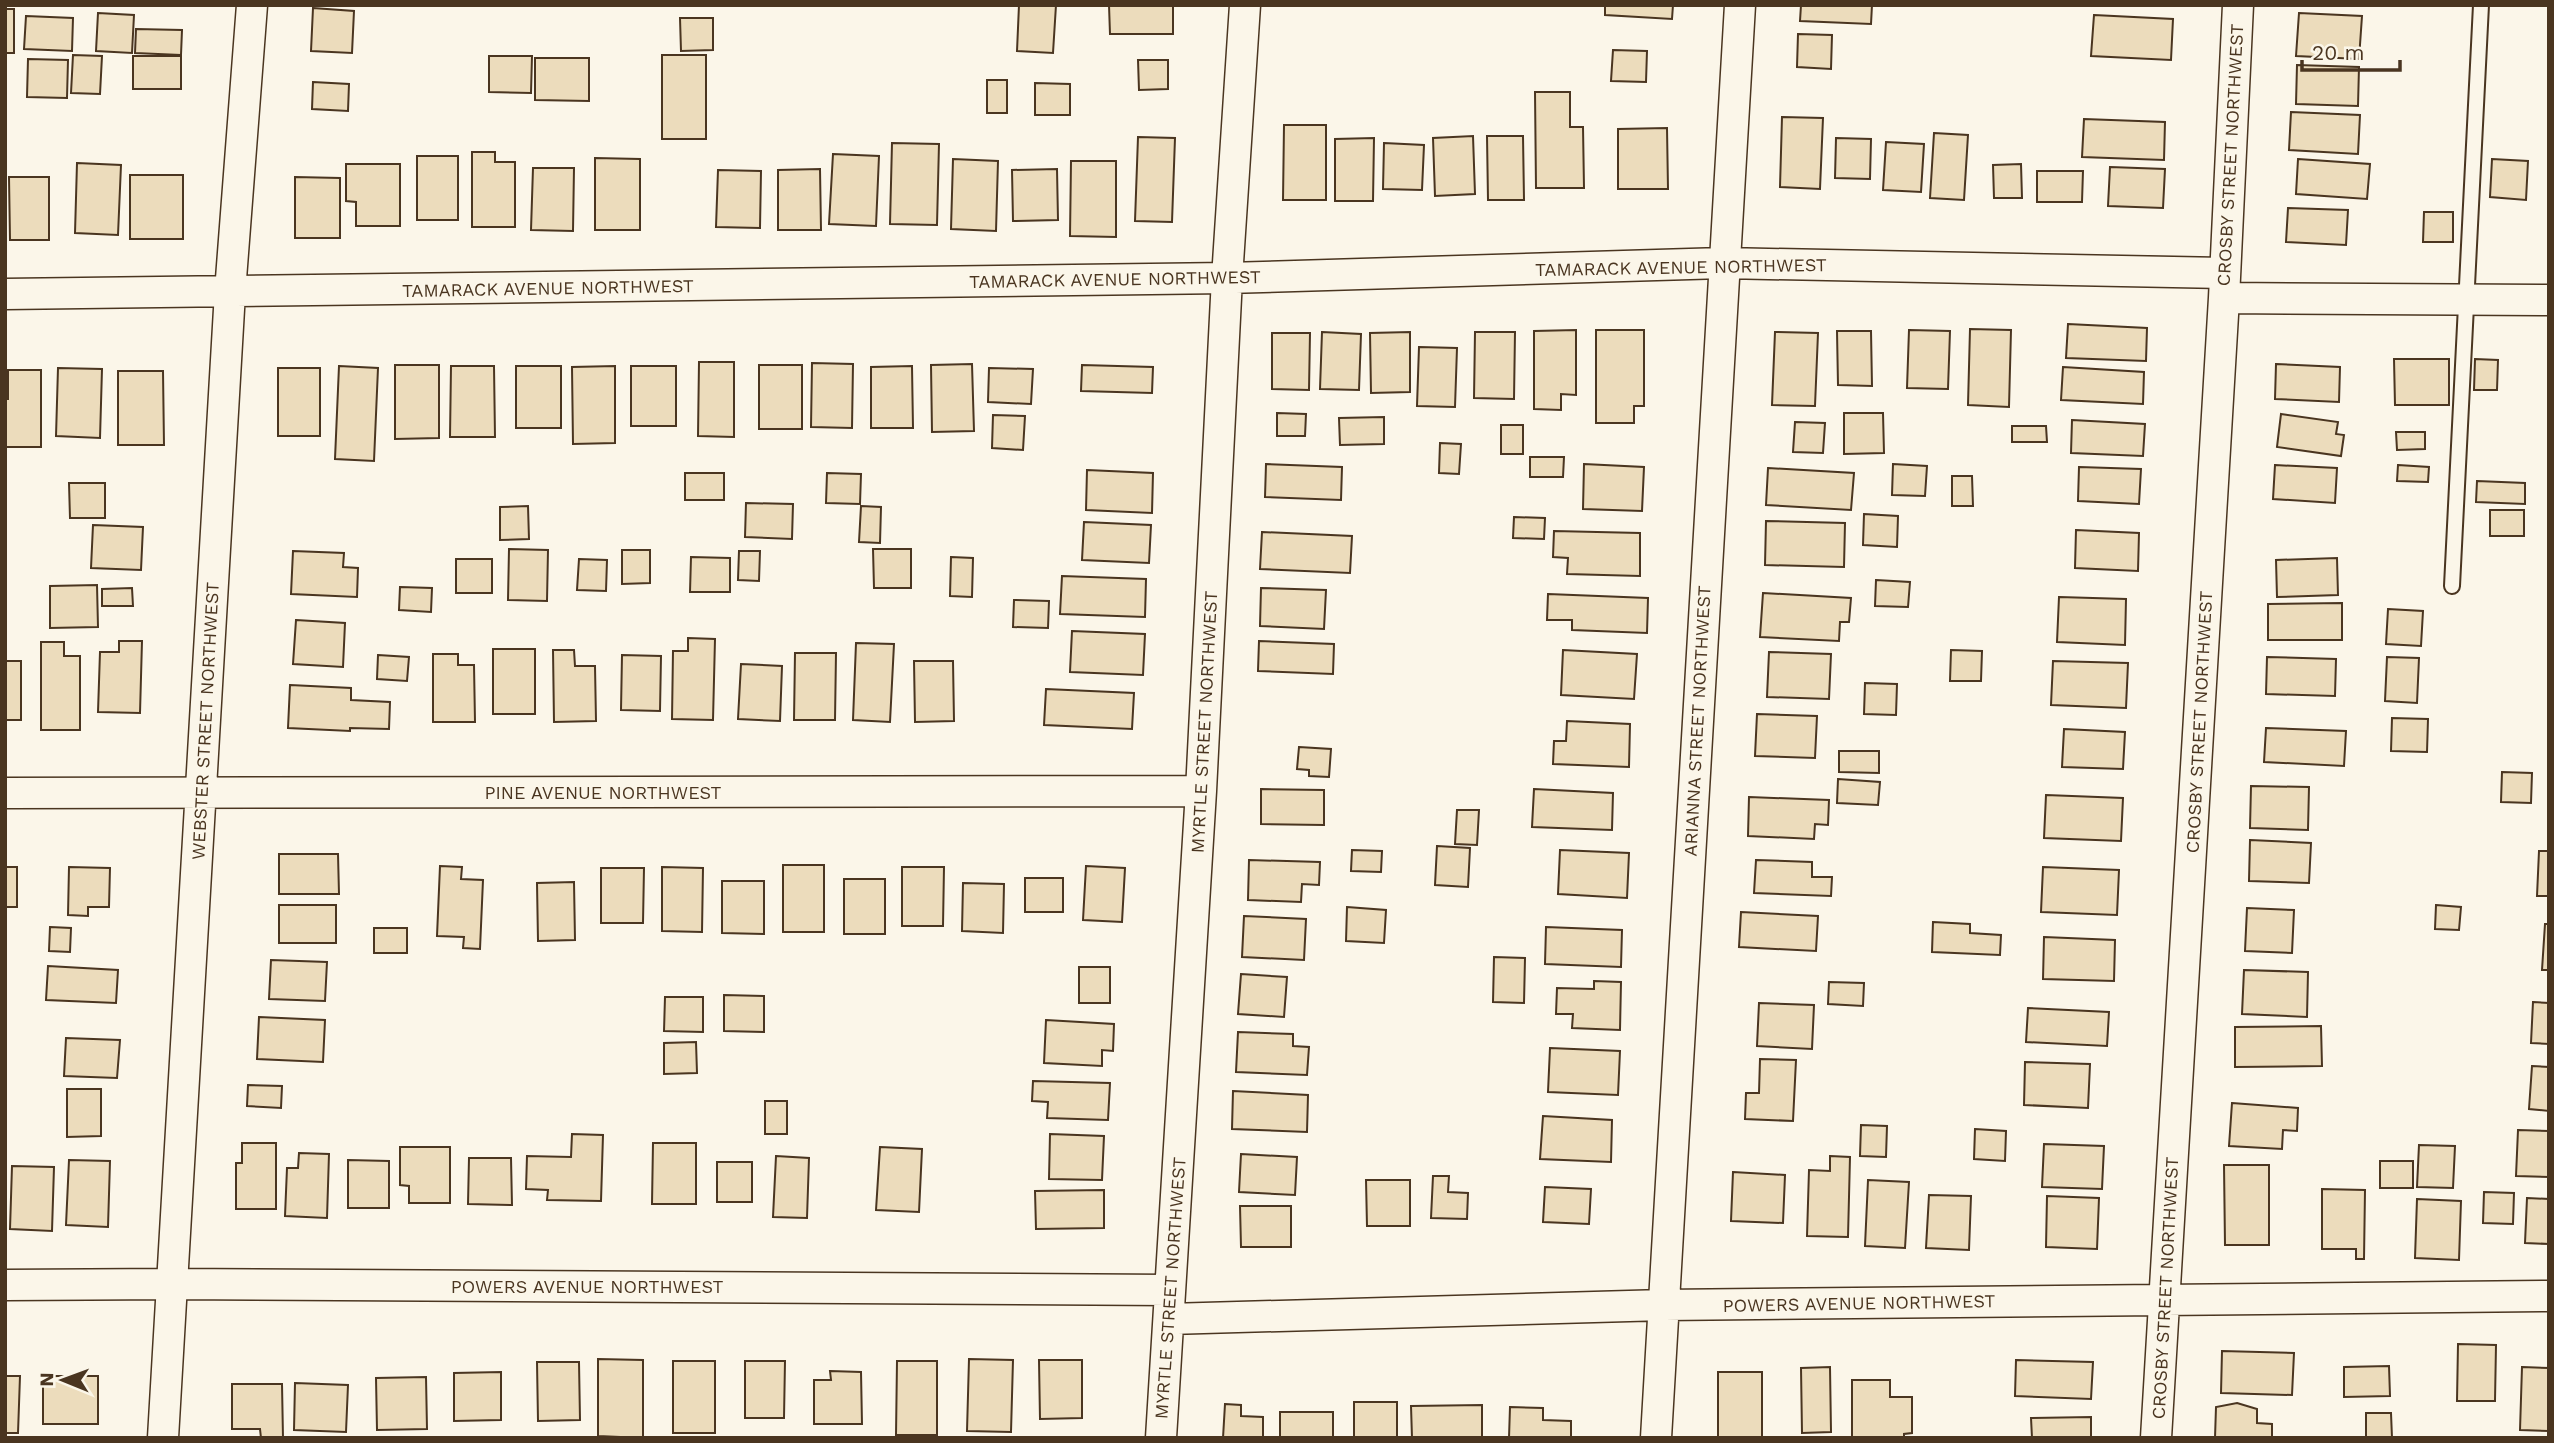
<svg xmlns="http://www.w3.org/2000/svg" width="2554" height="1443" viewBox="0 0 2554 1443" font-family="'Work Sans',sans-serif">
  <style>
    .building { fill: #ecdcbc; stroke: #4a3520; stroke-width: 2 }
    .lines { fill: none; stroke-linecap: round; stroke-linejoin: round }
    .service-casing { stroke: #4a3520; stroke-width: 18 }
    .minor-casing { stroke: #4a3520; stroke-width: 33 }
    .service { stroke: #fbf6e9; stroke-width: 14 }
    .minor { stroke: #fbf6e9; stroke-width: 30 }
    .labels { text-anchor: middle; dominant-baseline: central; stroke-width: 5; stroke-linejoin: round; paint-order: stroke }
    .street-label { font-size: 18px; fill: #4a3520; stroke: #fbf6e9 }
  </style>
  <rect width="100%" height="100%" fill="#fbf6e9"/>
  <path class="building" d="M1019 5H1056L1053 53 1017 51Z
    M1109 5H1173V34H1110Z
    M1605 5H1673L1672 19 1605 15Z
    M1801 5H1872L1871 24 1800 21Z
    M313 8 354 11 352 53 311 51Z
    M5 9H14V53H5Z
    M98 13 134 15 132 53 96 51Z
    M2299 13 2362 16 2359 59 2296 56Z
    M2094 15 2173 19 2171 60 2091 56Z
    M26 16 73 18 72 51 24 49Z
    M680 18H713V50L681 51Z
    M136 29 182 30 181 55 135 53Z
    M1798 34 1832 35 1831 69 1797 67Z
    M1613 50 1647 51 1646 82 1611 81Z
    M73 55 102 56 100 94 71 93Z
    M662 55H706V139H662Z
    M133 56H181V89H133Z
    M489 56H532L531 93 489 92Z
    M535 58H589V101L535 100Z
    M28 59 68 60 67 98 27 97Z
    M1138 60H1168V89L1139 90Z
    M2297 65 2359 67 2358 106 2296 104Z
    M987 80H1007V113H987Z
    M313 82 349 84 348 111 312 109Z
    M1035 83 1070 84V115H1035Z
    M1535 92H1570V127H1583L1584 188H1536Z
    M2291 112 2360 115 2358 154 2289 150Z
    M1782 117 1823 118 1820 189 1780 187Z
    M2084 119 2165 122 2164 160 2082 157Z
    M1284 125H1326V200H1283Z
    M1667 128 1668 189H1618V129Z
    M1934 133 1968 135 1964 200 1930 198Z
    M1473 136 1475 194 1435 196 1433 138Z
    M1487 136H1523L1524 200H1488Z
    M1138 137 1175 138 1172 222 1135 221Z
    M1374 138 1373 201H1335V139Z
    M1836 138 1871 139 1870 179 1835 178Z
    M1886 142 1924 144 1921 192 1883 190Z
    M892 143 939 144 937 225 890 224Z
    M1384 143 1424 145 1422 190 1383 189Z
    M472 152H495V162H515V227H472Z
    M833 154 879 156 876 226 829 224Z
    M417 156H458V220H417Z
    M595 158 640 159V230H595Z
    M953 159 998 161 996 231 951 229Z
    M2298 159 2370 164 2367 199 2296 194Z
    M2492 159 2528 161 2526 200 2490 197Z
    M1071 161H1116V237L1070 236Z
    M77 163 121 165 118 235 75 233Z
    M346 164H400V226H356V202L346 201Z
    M2021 164 2022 198H1994L1993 165Z
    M2110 167 2165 169 2163 208 2108 206Z
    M533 168H574L573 231 531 230Z
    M820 169 821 230H778V170Z
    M1057 169 1058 220 1013 221 1012 170Z
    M718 170 761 171 760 228 716 227Z
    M2037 171H2083L2082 202H2037Z
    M130 175H183V239H130Z
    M9 177H49V240H10Z
    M295 177 340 178V238H295Z
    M2288 208 2348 210 2346 245 2286 242Z
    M2424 212H2453V242H2423Z
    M2068 324 2147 328 2146 361 2066 358Z
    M1970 329 2011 330 2009 407 1968 405Z
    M1576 330V395L1561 394V410L1534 409V331Z
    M1596 330H1644V406H1634V423H1596Z
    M1909 330 1950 331 1948 389 1907 388Z
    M1837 331H1871L1872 386 1838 385Z
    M1322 332 1361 334 1359 390 1320 389Z
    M1410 332V392L1371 393 1370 333Z
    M1475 332H1515L1514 399 1474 398Z
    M1775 332 1818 333 1815 406 1772 405Z
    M1272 333H1310L1309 390 1272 389Z
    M1419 347 1457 348 1455 407 1417 406Z
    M2394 359H2449V405H2395Z
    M2475 359 2498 360 2497 390H2474Z
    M699 362H734V437L698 436Z
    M812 363 853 364 852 428 811 427Z
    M972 364 974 431 932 432 931 365Z
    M2276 364 2340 367 2339 402 2275 399Z
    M395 365H439V438L395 439Z
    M759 365H802V429H759Z
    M1082 365 1153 367 1152 393 1081 391Z
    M339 366 378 368 374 461 335 459Z
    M451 366H494L495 437H450Z
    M516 366H561V428H516Z
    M615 366V443L573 444 572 367Z
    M631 366H676V426H631Z
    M912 366 913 428H871V367Z
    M2063 367 2144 372 2143 404 2061 400Z
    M58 368 102 369 100 438 56 436Z
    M278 368H320V436H278Z
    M989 368 1033 369 1031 404 988 402Z
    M8 370H41V447H5V399H8Z
    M118 371H163L164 445H118Z
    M1277 413 1306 414 1305 436H1277Z
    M1844 413H1883L1884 453 1844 454Z
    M2281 414 2338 422 2336 434 2344 435 2341 456 2277 447Z
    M993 415 1025 416 1023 450 992 448Z
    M1384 417V444L1340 445 1339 418Z
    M2072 420 2145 424 2143 456 2071 453Z
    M1795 422 1825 423 1823 453 1793 452Z
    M1501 425H1523V454H1501Z
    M2012 426H2046L2047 442H2012Z
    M2396 432H2425V449L2397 450Z
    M1440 443 1461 444 1459 474 1439 473Z
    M1530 457H1564L1563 477H1530Z
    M1266 464 1342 467 1341 500 1265 497Z
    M1584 464 1644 467 1642 511 1583 509Z
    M1893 464 1927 466 1925 496 1892 495Z
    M2275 465 2337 468 2335 503 2273 499Z
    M2398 465 2429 467 2428 482 2397 481Z
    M2079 467 2141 469 2139 504 2078 501Z
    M1768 468 1854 473 1851 510 1766 505Z
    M1087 470 1153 473 1152 513 1086 510Z
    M685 473H724V500H685Z
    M827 473 861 474 860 504 826 503Z
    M1952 476H1972L1973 506H1952Z
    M2477 481 2525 483V504L2476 502Z
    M69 483H105V518H70Z
    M746 503 793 504 792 539 745 537Z
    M528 506 529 539 500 540V507Z
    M861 506 881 507 880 543 859 542Z
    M2490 510H2524V536H2490Z
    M1864 514 1898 516 1897 547 1863 545Z
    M1514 517 1545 518 1544 539 1513 538Z
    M1766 521 1845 523 1844 567 1765 565Z
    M1084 522 1151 525 1149 563 1082 560Z
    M93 525 143 527 141 570 91 568Z
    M2076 530 2139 533 2138 571 2075 568Z
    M1554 531 1640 533V576L1567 574 1568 558 1553 557Z
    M1262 532 1352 536 1350 573 1260 569Z
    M509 549 548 550 547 601 508 600Z
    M873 549H911V588H874Z
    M622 550H650V583L622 584Z
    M293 551 344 553 343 567 358 568 357 597 291 594Z
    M739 551H760L759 581 738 580Z
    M691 557 730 558V592H690Z
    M951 557 973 558 972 597 950 596Z
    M2337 558 2338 595 2277 597 2276 560Z
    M456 559H492V593H456Z
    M579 559 607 560 606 591 577 590Z
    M1062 576 1146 579 1145 617 1060 614Z
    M1876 580 1910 582 1908 607 1875 606Z
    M97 585 98 627 50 628V586Z
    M400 587 432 588 431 612 399 610Z
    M132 588 133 606H102V589Z
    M1261 588 1326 590 1324 629 1260 626Z
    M1763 593 1851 598 1849 622H1840L1839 641 1760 637Z
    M1548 594 1648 598 1647 633 1572 630V620H1547Z
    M2059 597 2126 599 2125 645 2057 642Z
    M1014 600 1049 601 1048 628 1013 627Z
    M2342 603V640H2268V604Z
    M2388 609 2423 611 2421 646 2386 644Z
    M296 620 345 623 343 667 293 664Z
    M1072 631 1145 634 1143 675 1070 672Z
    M688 638 715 639 713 720 672 719 673 651H688Z
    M119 641H142L140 713 98 712 100 652H119Z
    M1259 641 1334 644 1333 674 1258 671Z
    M41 642H64V656H80V730H41Z
    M856 643 894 644 890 722 853 720Z
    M493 649H535V714H493Z
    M553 650H574L575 666H595L596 721 554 722Z
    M1563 650 1637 654 1634 699 1561 695Z
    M1951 650 1982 651 1981 681H1950Z
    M1769 652 1831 654 1829 699 1767 697Z
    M795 653H836L835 720H794Z
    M433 654H458V665H474L475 722H433Z
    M378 655 409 657 407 681 377 679Z
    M622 655 661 656 660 711 621 710Z
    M2267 657 2336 659 2335 696 2266 694Z
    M2387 657 2419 658 2417 703 2385 701Z
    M5 661H21V720H5Z
    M914 661H953L954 721 915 722Z
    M2053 661 2128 663 2126 708 2051 705Z
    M741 664 782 666 780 721 738 719Z
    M1865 683 1897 684 1896 715 1864 714Z
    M290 685 351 688V700L390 702 389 729 350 728V731L288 728Z
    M1046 689 1134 693 1132 729 1044 725Z
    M1757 714 1817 716 1815 758 1755 756Z
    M2392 718 2428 719 2427 752 2391 751Z
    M1567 721 1630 724 1629 767 1553 764 1554 741H1566Z
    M2266 728 2346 731 2344 766 2264 762Z
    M2064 729 2125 732 2123 769 2062 767Z
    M1299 747 1331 749 1329 777 1309 776V770L1297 769Z
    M1839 751H1879V773L1839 772Z
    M2502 772 2532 773 2531 803 2501 802Z
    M1838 779 1880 782 1878 805 1837 803Z
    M2251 786 2309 787 2308 830 2250 828Z
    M1261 789 1324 790V825L1261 824Z
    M1534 789 1613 793 1612 830 1532 827Z
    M2046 795 2123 798 2121 841 2044 838Z
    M1749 797 1829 800 1828 825 1815 824 1814 839 1748 836Z
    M1457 810H1479L1477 845 1455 844Z
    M2250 840 2311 843 2309 883 2249 881Z
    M1437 846 1470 848 1468 887 1435 885Z
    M1352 850 1382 851 1381 872 1351 871Z
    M1560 850 1629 853 1627 898 1558 894Z
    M2539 851H2549V896H2537Z
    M279 854H338L339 894H279Z
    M1249 860 1320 862 1319 885 1302 884 1301 902 1248 900Z
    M1756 860 1812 862V877H1832L1831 896 1754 893Z
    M783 865H824V932H783Z
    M440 866 462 867 461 879 483 880 480 949 463 948 464 937 437 936Z
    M1086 866 1125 868 1122 922 1083 920Z
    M5 867H17V907H5Z
    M69 867 110 868 109 907H88V916L68 915Z
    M662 867 703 868 702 932 662 931Z
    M902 867H944L943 926H902Z
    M2043 867 2119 870 2117 915 2041 912Z
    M601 868H644L643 923H601Z
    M1025 878H1063V912H1025Z
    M844 879H885V934H844Z
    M722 881H764V934L722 933Z
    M574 882 575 940 538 941 537 883Z
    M963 883 1004 884 1003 933 962 931Z
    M279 905H336V943H279Z
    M2436 905 2461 907 2459 930 2435 929Z
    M1347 907 1386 910 1384 943 1346 941Z
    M2247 908 2294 910 2292 953 2245 951Z
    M1741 912 1818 916 1816 951 1739 947Z
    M1244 916 1306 919 1304 960 1242 957Z
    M1933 922 1970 924V933L2001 935 2000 955 1932 952Z
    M2545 924H2549V970H2542Z
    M50 927 71 928 70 952 49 951Z
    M1546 927 1622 930 1621 967 1545 964Z
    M374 928H407V953H374Z
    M2044 937 2115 940 2114 981 2043 979Z
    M1494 957 1525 958 1524 1003 1493 1002Z
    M271 960 327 962 325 1001 269 999Z
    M48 966 118 970 116 1003 46 1000Z
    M1079 967H1110V1003H1079Z
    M2244 970 2308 972 2307 1017 2242 1014Z
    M1241 974 1287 977 1284 1017 1238 1014Z
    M1594 981 1621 982 1620 1030 1572 1028 1573 1014H1556L1557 988 1594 989Z
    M1829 982 1864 983 1863 1006 1828 1004Z
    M724 995 764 996V1032L724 1031Z
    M665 997H703V1032L664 1031Z
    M2533 1002 2549 1003V1044L2531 1043Z
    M1759 1003 1814 1005 1812 1049 1757 1046Z
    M2028 1008 2109 1012 2107 1046 2026 1042Z
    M259 1017 325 1020 323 1062 257 1059Z
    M1046 1020 1114 1024 1113 1051 1102 1050V1066L1044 1063Z
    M2321 1026 2322 1066 2235 1067V1027Z
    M1238 1032 1293 1034V1046L1309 1047 1307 1075 1236 1072Z
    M66 1038 120 1040 117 1078 64 1076Z
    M696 1042 697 1073 664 1074V1043Z
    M1550 1048 1620 1051 1618 1095 1548 1092Z
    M1760 1059 1796 1060 1793 1121 1745 1119 1746 1093H1759Z
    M2025 1062 2090 1064 2088 1108 2024 1105Z
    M2532 1066 2549 1067V1111L2529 1109Z
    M1033 1081 1110 1083 1108 1120 1047 1118 1048 1102 1032 1101Z
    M248 1085 282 1086 281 1108 247 1106Z
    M67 1089H101V1136L67 1137Z
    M1233 1091 1308 1095 1307 1132 1232 1129Z
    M765 1101H787V1134H765Z
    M2232 1103 2298 1108 2297 1131 2283 1130 2282 1149 2229 1146Z
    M1543 1116 1612 1120 1611 1162 1540 1159Z
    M1861 1125 1887 1126 1886 1157 1860 1156Z
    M1975 1129 2006 1131 2005 1161 1974 1159Z
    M2518 1130 2549 1131V1177L2516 1176Z
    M572 1134 603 1135 601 1201 547 1200 548 1190 526 1189 527 1156 571 1157Z
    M1050 1134 1104 1136 1102 1180 1049 1179Z
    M242 1143H276V1209H236V1163H242Z
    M653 1143H696V1204H652Z
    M2044 1144 2104 1146 2102 1189 2042 1187Z
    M2419 1145 2455 1146 2453 1188 2417 1187Z
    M400 1147H450V1203H409V1186L400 1185Z
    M880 1147 922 1149 919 1212 876 1210Z
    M299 1153 329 1154 327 1218 285 1216 287 1168H298Z
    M1241 1154 1297 1157 1295 1195 1239 1192Z
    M776 1156 809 1158 807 1218 773 1217Z
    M1830 1156 1850 1157 1848 1237 1807 1236 1809 1170 1830 1171Z
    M469 1158H511L512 1205 468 1204Z
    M69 1160 110 1161 108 1227 66 1225Z
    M348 1160 389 1161V1208H348Z
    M2380 1161H2413V1188H2380Z
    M717 1162H752V1202H717Z
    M2224 1165H2269V1245H2225Z
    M12 1166 54 1167 52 1231 10 1229Z
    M1733 1172 1785 1175 1783 1223 1731 1221Z
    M1433 1176H1449L1448 1192 1468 1193 1467 1219 1431 1218Z
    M1366 1180H1410V1226H1367Z
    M1868 1180 1909 1182 1905 1248 1865 1246Z
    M1545 1187 1591 1189 1589 1224 1543 1222Z
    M2322 1189 2365 1190 2364 1259H2356V1249H2322Z
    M1104 1190V1228L1036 1229 1035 1191Z
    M2484 1192 2514 1193 2513 1224 2483 1223Z
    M1929 1195 1971 1196 1969 1250 1926 1248Z
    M2047 1196 2099 1198 2097 1249 2046 1247Z
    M2527 1198 2549 1199V1244L2525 1243Z
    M2417 1199 2461 1201 2459 1260 2415 1258Z
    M1240 1206H1291V1247H1241Z
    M2458 1344 2496 1345 2495 1401H2457Z
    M2222 1351 2294 1353 2292 1395 2221 1393Z
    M598 1359 643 1360V1438L598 1436Z
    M969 1359 1013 1360 1011 1432 967 1431Z
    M1039 1360H1082V1418L1040 1419Z
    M2016 1360 2093 1362 2091 1399 2015 1396Z
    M673 1361H715V1433H673Z
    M745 1361H785L784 1418H745Z
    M897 1361H937V1435H896Z
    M537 1362H579L580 1420 538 1421Z
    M2389 1366 2390 1396 2344 1397V1367Z
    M1830 1367 1831 1432 1802 1433 1801 1368Z
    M2522 1367 2549 1368V1431L2520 1430Z
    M830 1371 861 1372 862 1424H814V1380H831Z
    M501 1372V1420L454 1421V1373Z
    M1718 1372H1762V1438H1718Z
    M5 1376H20L18 1433H5Z
    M43 1376H98V1424H43Z
    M426 1377 427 1429 377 1430 376 1378Z
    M1852 1380H1890V1397H1912V1433L1904 1434V1438H1852Z
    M295 1383 348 1385 346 1432 294 1430Z
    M232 1384H282L283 1438H261L260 1429H232Z
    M1354 1402H1397V1438H1354Z
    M2237 1403 2257 1409V1423L2272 1424V1438H2215L2216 1407Z
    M1225 1404 1241 1405V1416L1263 1417V1438H1223Z
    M1482 1405V1438H1412L1411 1406Z
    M1510 1407 1543 1408V1420L1571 1421V1438H1509Z
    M1280 1412H1333V1438H1280Z
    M2366 1413H2391L2392 1438H2366Z
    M2091 1417V1438H2032L2031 1418Z"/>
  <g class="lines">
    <defs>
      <path id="service" d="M2452 586 2481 5"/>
      <path id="minor" d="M5 294 1227 278 1723 263 2224 273
        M2224 298 2549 300
        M5 793 1201 791
        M5 1285 172 1284 1170 1290
        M1169 1319 1664 1305 2549 1296
        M163 1438 230 292 252 5
        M1161 1438 1201 791 1227 278 1245 5
        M1656 1438 1740 5
        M2156 1438 2224 298 2238 5"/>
    </defs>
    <use href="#service" class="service-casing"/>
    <use href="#minor" class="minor-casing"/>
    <use href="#service" class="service"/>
    <use href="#minor" class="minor"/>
  </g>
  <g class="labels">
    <g class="street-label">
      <text transform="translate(2230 155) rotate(-87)">CROSBY STREET NORTHWEST</text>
      <text transform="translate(1681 267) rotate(-1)">TAMARACK AVENUE NORTHWEST</text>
      <text transform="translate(1115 279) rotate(-1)">TAMARACK AVENUE NORTHWEST</text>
      <text transform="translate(548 288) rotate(-1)">TAMARACK AVENUE NORTHWEST</text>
      <text transform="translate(205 721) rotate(-87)">WEBSTER STREET NORTHWEST</text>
      <text transform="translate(1697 721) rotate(-87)">ARIANNA STREET NORTHWEST</text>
      <text transform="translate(1204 722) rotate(-87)">MYRTLE STREET NORTHWEST</text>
      <text transform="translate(2199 722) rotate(-87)">CROSBY STREET NORTHWEST</text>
      <text x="603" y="792">PINE AVENUE NORTHWEST</text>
      <text x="587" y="1286">POWERS AVENUE NORTHWEST</text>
      <text transform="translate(1170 1288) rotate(-86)">MYRTLE STREET NORTHWEST</text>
      <text transform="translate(2165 1288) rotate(-87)">CROSBY STREET NORTHWEST</text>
      <text transform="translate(1859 1303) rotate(-1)">POWERS AVENUE NORTHWEST</text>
    </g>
  </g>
  <rect width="2554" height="1443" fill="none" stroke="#4a3520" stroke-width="14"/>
  <g transform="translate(63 1380) rotate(271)" stroke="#fbf6e9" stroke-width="5" paint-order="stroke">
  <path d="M0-5L12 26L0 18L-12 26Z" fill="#4a3520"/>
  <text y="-10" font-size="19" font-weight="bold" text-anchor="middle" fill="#4a3520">N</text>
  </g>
  <path d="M2302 60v10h98v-10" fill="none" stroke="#4a3520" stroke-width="3.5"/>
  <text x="2312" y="60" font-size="21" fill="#4a3520" stroke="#fbf6e9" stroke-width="5" paint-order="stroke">20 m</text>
</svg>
